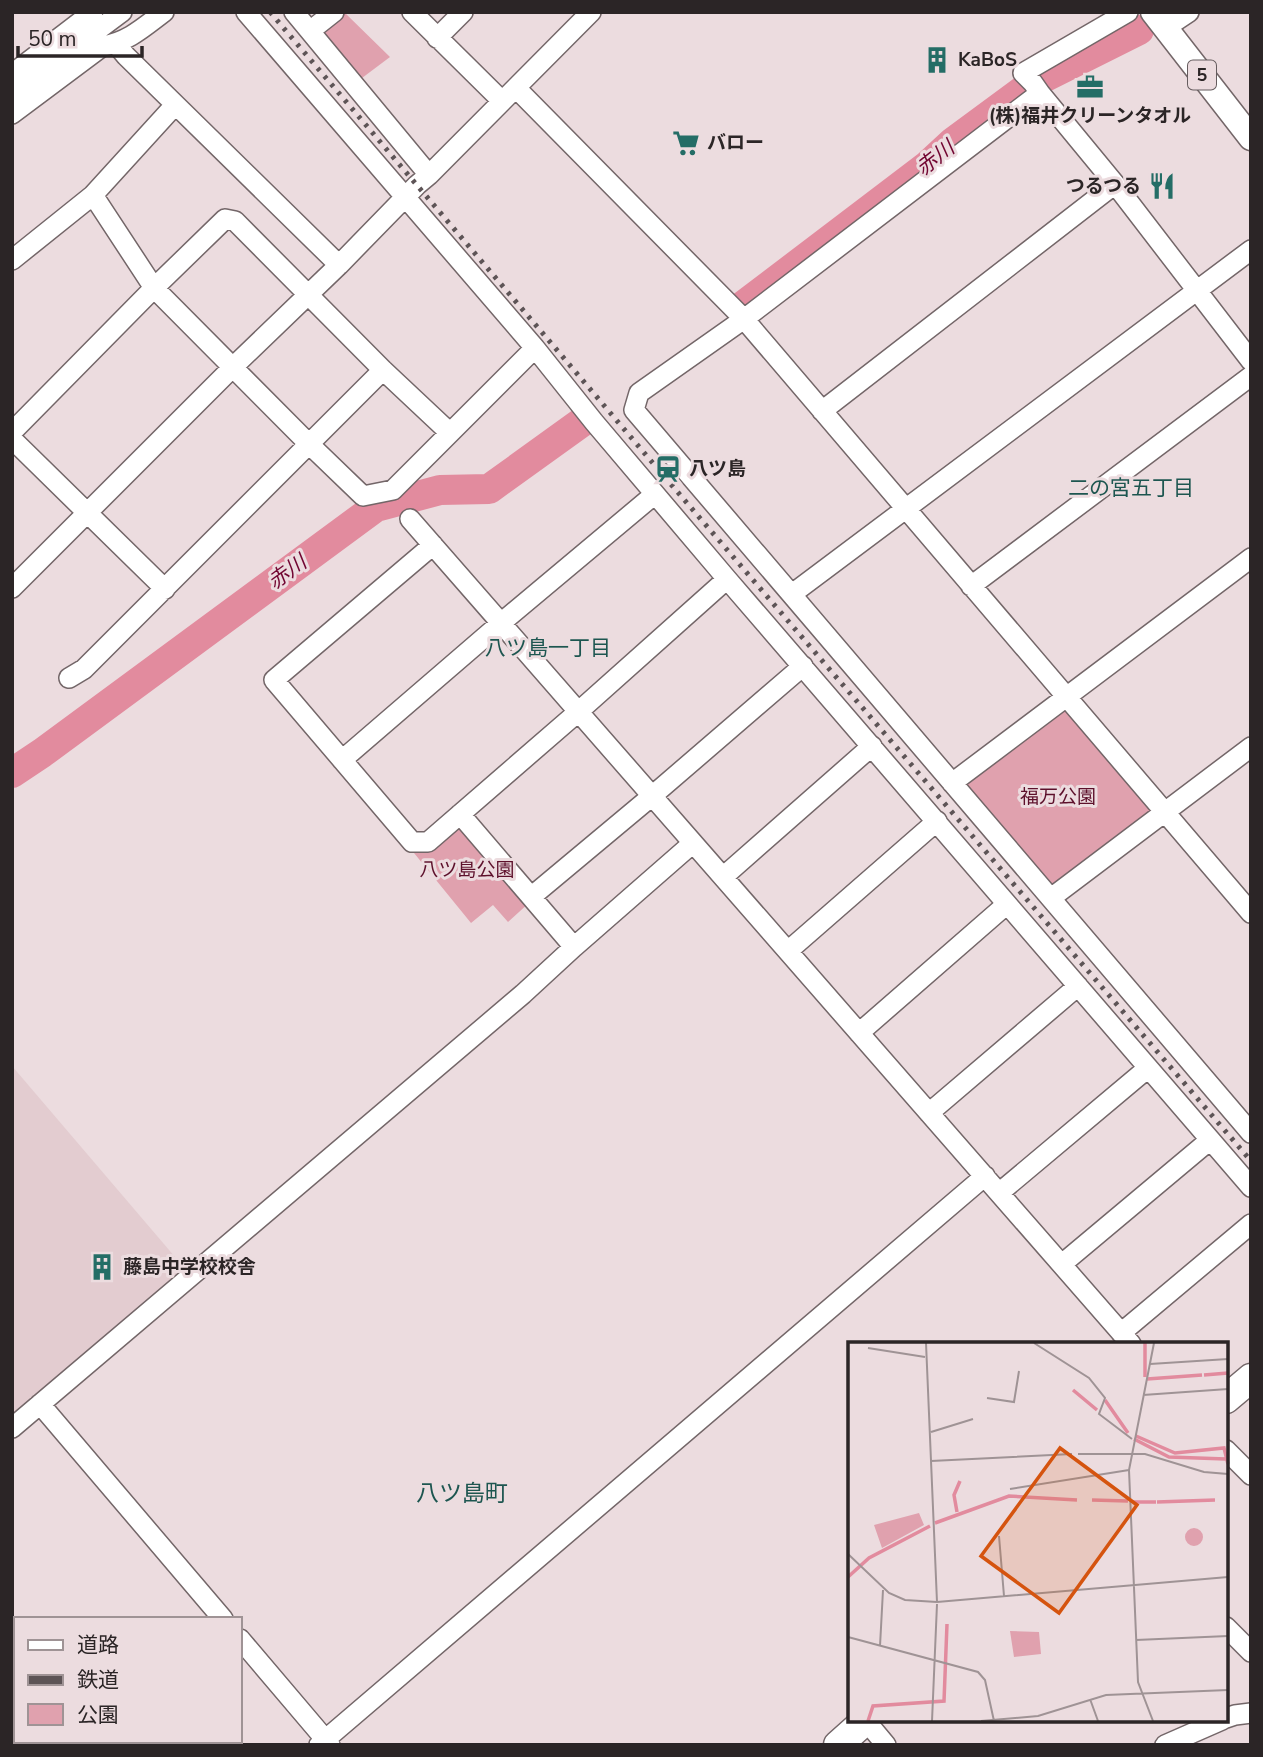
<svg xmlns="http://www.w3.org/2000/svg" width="1263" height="1757" viewBox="0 0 1263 1757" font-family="'Nunito Sans','Noto Sans JP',sans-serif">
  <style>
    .built { fill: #e3ccd0 }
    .green { fill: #e0a1ae }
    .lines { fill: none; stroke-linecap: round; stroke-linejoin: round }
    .river { stroke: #e28b9e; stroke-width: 30 }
    .minor-casing { stroke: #736668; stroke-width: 22 }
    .major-casing { stroke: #736668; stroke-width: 27 }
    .highway-casing { stroke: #736668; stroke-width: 31 }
    .minor { stroke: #fff; stroke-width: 19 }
    .major { stroke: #fff; stroke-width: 24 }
    .highway { stroke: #fff; stroke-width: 28 }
    .rail { stroke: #5d5456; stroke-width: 5; stroke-dasharray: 3.5 7; stroke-linecap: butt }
    .labels { text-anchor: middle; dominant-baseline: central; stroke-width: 6; stroke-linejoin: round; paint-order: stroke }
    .shield { fill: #ecdcdf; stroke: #655c5e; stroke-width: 2 }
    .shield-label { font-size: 18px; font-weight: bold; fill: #2b2526 }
    .poi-label { font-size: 19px; font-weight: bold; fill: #2b2526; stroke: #ecdcdf; text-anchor: start }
    .park-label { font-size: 19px; fill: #5d102b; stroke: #ecdcdf }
    .water-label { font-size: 21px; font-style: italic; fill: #720632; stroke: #ecdcdf }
    .neighbourhood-label { font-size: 21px; fill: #1d5650; stroke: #ecdcdf }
    .quarter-label { font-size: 23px; fill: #1d5650; stroke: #ecdcdf }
    .inset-river { fill: none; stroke: #e28b9e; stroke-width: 3.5 }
    .inset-road { fill: none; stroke: #9f9395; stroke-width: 2 }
    .view { fill: #d5540f; fill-opacity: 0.15; stroke: #d5540f; stroke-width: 3.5 }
    .inset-edge { fill: none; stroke: #2b2526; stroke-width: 3.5 }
  </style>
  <rect width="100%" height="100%" fill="#ecdcdf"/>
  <path class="built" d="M12 1066 181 1264 180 1274 12 1417Z"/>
  <path class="green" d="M334 12H344L390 57 354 84 310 31Z
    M1065 697 1164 812 1051 898 952 783Z
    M460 814 530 902 508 922 493 905 471 923 414 853Z"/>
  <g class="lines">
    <path class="river" d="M744 305 927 166 953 142 1033 83 1139 30
      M12 773 42 753 376 507 440 490 489 489 582 422"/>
    <defs>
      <path id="minor" d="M246 12 535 348 594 422 727 579 1251 1187
        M294 12 429 175
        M412 12 502 101
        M1165 28 1189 12
        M310 31 334 12
        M437 38 463 12
        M116 44 126 56 339 265
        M12 74 93 12
        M516 88 744 319 1251 913
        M1040 93 1033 83 1023 73 1128 12
        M12 94 122 12
        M12 114 103 46C128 42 144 27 164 12
        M93 195 154 288 308 443 363 496 393 490 535 348
        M12 260 93 195 175 105
        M1251 361 1115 184 1040 93 744 319 639 393 634 410 1251 1133
        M822 411 1115 184
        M12 432 154 288 225 219 235 221 383 370 449 432
        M12 439 165 589
        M410 519 1131 1344
        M433 545 274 680 412 842H428L578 712 727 579
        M971 586 1251 376
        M12 588 234 366 339 265 417 185 429 175 591 12
        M792 594 1251 250
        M69 678 84 669 383 370
        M342 760 501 623 655 494
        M952 783 1251 558
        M460 814 574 947
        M723 877 872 746
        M531 897 652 796 803 666
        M1051 898 1251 747
        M788 951 937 821
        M859 1033 1007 904
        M929 1113 1078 986
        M999 1193 1148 1068
        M1062 1264 1210 1140
        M1121 1333 1251 1224
        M40 1404 223 1619
        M12 1428 523 994 574 947 693 843
        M1226 1450 1251 1475
        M1226 1627 1251 1652
        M240 1639 330 1745
        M1226 1718 1235 1715 1251 1713
        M866 1721 886 1745
        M319 1745 985 1176
        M1165 1745 1222 1720"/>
      <path id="major" d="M1153 12 1251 138"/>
      <path id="highway" d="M1226 1399 1251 1378
        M838 1745 866 1720"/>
    </defs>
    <use href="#minor" class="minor-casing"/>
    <use href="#major" class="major-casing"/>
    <use href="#highway" class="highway-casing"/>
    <use href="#minor" class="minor"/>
    <use href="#major" class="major"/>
    <use href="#highway" class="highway"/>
    <path class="rail" d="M270 12 663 475 1251 1161"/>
  </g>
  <defs>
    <symbol id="building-bare" viewBox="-9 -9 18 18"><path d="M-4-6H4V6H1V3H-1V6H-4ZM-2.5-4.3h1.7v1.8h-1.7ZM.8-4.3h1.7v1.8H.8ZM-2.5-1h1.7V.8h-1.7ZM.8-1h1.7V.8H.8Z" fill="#246d66" stroke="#ecdcdf" stroke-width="2.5" paint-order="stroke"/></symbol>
    <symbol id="office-bare" viewBox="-9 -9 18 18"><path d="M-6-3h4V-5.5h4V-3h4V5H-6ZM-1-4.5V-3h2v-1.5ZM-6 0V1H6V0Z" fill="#246d66" stroke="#ecdcdf" stroke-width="2.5" paint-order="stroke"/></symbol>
    <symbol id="supermarket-bare" viewBox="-9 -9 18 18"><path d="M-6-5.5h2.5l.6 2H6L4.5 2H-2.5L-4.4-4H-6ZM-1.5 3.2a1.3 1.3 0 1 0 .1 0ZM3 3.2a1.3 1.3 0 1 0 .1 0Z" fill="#246d66" stroke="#ecdcdf" stroke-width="2.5" paint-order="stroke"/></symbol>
    <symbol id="restaurant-bare" viewBox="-9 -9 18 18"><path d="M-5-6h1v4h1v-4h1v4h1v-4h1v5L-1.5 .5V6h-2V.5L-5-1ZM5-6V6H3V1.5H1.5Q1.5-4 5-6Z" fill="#246d66" stroke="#ecdcdf" stroke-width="2.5" paint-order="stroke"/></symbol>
    <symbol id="station-bare" viewBox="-9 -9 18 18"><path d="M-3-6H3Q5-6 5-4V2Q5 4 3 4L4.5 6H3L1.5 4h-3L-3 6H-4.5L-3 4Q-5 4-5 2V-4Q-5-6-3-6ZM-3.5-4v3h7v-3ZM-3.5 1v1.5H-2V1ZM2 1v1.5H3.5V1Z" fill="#246d66" stroke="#ecdcdf" stroke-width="2.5" paint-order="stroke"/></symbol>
  </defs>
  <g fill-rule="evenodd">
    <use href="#building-bare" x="918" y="41" width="38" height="38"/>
    <use href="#office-bare" x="1071" y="68" width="38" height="38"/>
    <use href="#supermarket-bare" x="667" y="124" width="38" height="38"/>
    <use href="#restaurant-bare" x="1143" y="167" width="38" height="38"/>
    <use href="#station-bare" x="649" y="450" width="38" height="38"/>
    <use href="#building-bare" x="83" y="1248" width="38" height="38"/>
  </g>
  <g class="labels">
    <rect class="shield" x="1188" y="60.5" width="28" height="29" rx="5"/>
    <g class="shield-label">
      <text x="1202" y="75">5</text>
    </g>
    <g class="poi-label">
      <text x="958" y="60">KaBoS</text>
      <text x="1090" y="116" text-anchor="middle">(株)福井クリーンタオル</text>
      <text x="707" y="143">バロー</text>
      <text x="1141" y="186" text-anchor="end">つるつる</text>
      <text x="689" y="469">八ツ島</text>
      <text x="123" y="1267">藤島中学校校舎</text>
    </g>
    <g class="park-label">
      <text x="1058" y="797">福万公園</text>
      <text x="467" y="870">八ツ島公園</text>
    </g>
    <g class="water-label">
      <text transform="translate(935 158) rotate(-38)">赤川</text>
      <text transform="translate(287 572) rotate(-36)">赤川</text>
    </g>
    <g class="neighbourhood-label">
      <text x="1131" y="488">二の宮五丁目</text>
      <text x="548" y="648">八ツ島一丁目</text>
    </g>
    <g class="quarter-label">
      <text x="462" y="1493">八ツ島町</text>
    </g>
  </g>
  <g transform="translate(848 1342)">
    <rect width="380" height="380" fill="#ecdcdf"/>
    <path d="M71 171 76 183 34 206 26 183ZM337 195a9 9 0 1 1 18 0a9 9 0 1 1-18 0ZM162 289 191 290 193 312 166 315Z" fill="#e0a1ae"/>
    <path class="inset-river" d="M297 1V35M356 33 380 31M299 37 354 33M225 48 249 68M257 58 280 91M288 94 327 111 376 106 380 122M286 97 321 115 378 117M244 158 280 159M285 160H308M309 160 367 158M109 170 106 153 112 139M87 181 161 154 229 158M0 235 21 216 82 184M20 379 25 364 96 359 99 282"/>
    <path class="inset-road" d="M78 1 89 260M186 1 241 36 257 56 251 72 284 97M20 6 77 15M302 22 380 17M295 53 380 47M139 56 166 60 171 29M83 90 125 77M230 112H297L356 130 380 132M83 119 224 112M162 147 281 128M151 194 156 254M0 212 41 251 57 258 89 260M89 260 380 235M0 295 130 330 137 338 146 379M288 298 380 294M32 304 35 248M242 357 250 379M84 379 89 262M133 379 190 374 258 353 380 348M305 379 290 340 281 128 306 1"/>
    <path class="view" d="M212 106 289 163 211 271 133 214Z"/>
    <rect width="380" height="380" class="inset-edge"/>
  </g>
  <rect width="1263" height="1757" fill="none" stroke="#2b2526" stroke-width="28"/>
  <rect x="14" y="1617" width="228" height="126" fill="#ecdcdf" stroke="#9f9395" stroke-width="2"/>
  <rect x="28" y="1640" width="35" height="10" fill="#ffffff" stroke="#9f9395" stroke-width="2"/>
  <text x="77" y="1652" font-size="21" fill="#2b2526">道路</text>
  <rect x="28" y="1675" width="35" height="10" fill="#5d5456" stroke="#9f9395" stroke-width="2"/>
  <text x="77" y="1687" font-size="21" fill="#2b2526">鉄道</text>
  <rect x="28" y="1704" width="35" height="21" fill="#e0a1ae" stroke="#9f9395" stroke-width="2"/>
  <text x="77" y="1722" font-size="21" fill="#2b2526">公園</text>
  <path d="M18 46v10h124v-10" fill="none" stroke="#2b2526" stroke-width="3.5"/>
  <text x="28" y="46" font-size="21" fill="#2b2526" stroke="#ecdcdf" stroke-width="5" paint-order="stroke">50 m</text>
</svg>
